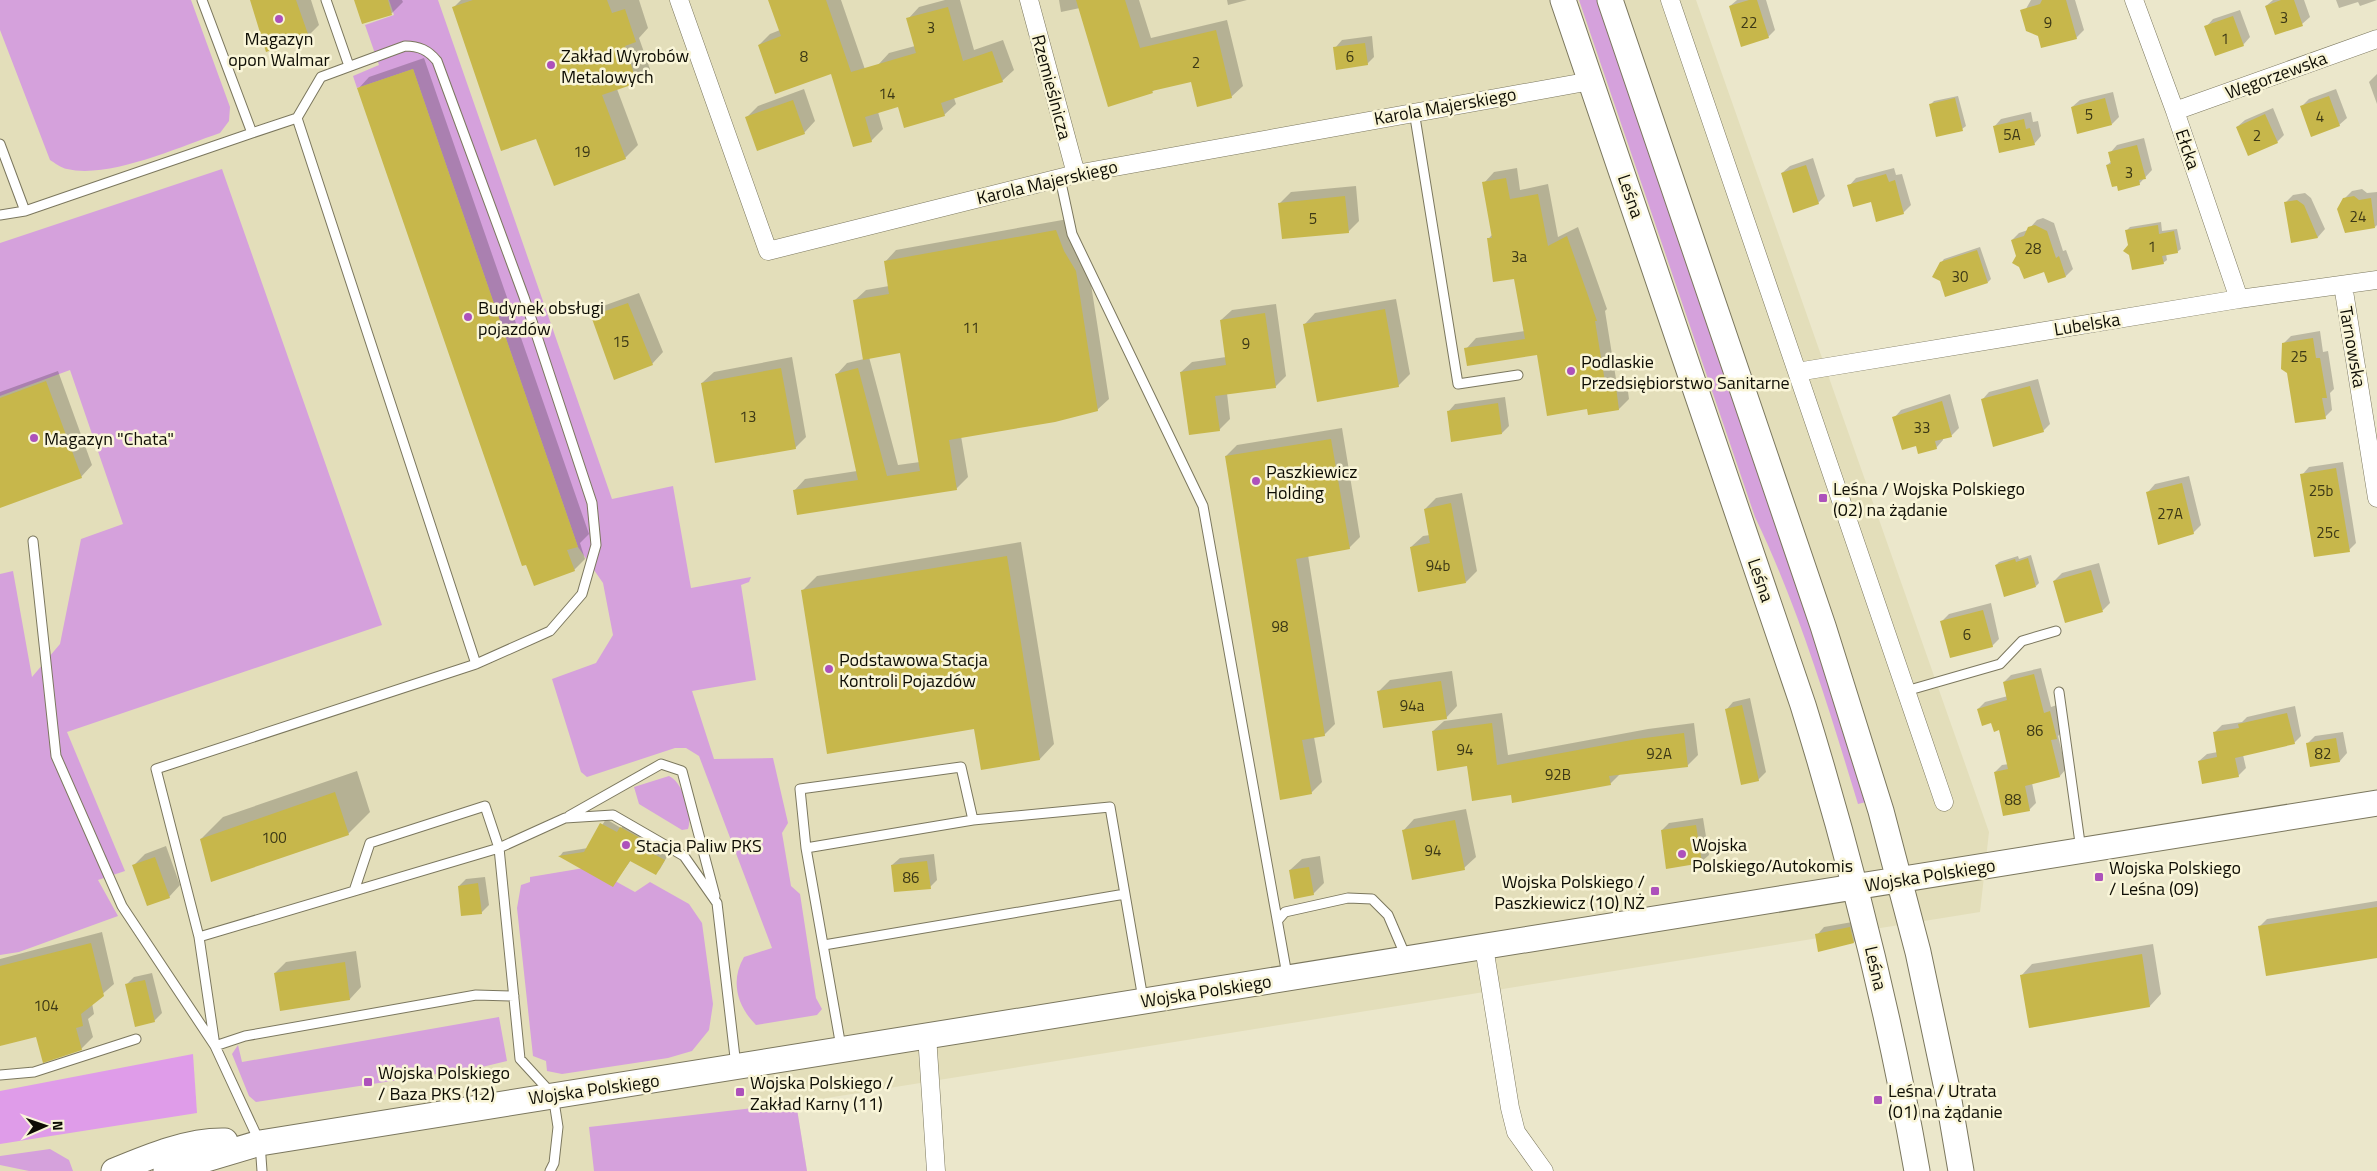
<svg xmlns="http://www.w3.org/2000/svg" width="2377" height="1171" viewBox="0 0 2377 1171" font-family="'Titillium Web',sans-serif">
  <style>
    .built { fill: #e3deba }
    .green { fill: #d5a1dc }
    .forest { fill: #df9ce9 }
    .shadow { fill: #0003; fill-rule: evenodd }
    .building { fill: #c7b74b }
    .lines { fill: none; stroke-linecap: round; stroke-linejoin: round }
    .lane-casing { stroke: #7b775e; stroke-width: 11 }
    .street-casing { stroke: #7b775e; stroke-width: 19 }
    .secondary-casing { stroke: #7b775e; stroke-width: 27 }
    .lane { stroke: #fff; stroke-width: 9 }
    .street { stroke: #fff; stroke-width: 18 }
    .secondary { stroke: #fff; stroke-width: 25 }
    .poi-dot { fill: #ad51bb; stroke: #f9f5d8; stroke-width: 2 }
    .labels { text-anchor: middle; dominant-baseline: central; stroke-width: 5; stroke-linejoin: round; paint-order: stroke }
    .number-label { font-size: 15px; fill: #3c3816 }
    .poi-label { font-size: 18px; fill: #0e0d04; stroke: #f9f5d8; text-anchor: start }
    .street-label { font-size: 18px; fill: #0e0d04; stroke: #f9f5d8 }
  </style>
  <rect width="100%" height="100%" fill="#ebe7cb"/>
  <path class="built" d="M0 0H1696L1989 832 1980 912 796 1103 807 1171H0Z"/>
  <path class="green" d="M0 0H191L230 107 229 121 220 133C179 147 109 179 67 169 61 168 55 163 50 160L0 30Z
    M389 0H438L612 499 673 486 691 588 751 577 749 582 741 585 756 680 692 691 714 759 773 758 788 823 782 833 791 886 800 894 816 998 822 1009 817 1015 756 1025C737 1006 730 981 744 957L772 948 699 756 686 748H675L587 777 581 772 552 679 596 663 613 635 603 583 578 547 413 69 357 88 353 76 379 65 365 25 394 15Z
    M1579 0H1598L1813 632 1866 802 1858 804C1828 706 1799 609 1755 517Z
    M222 169 382 625 67 732 125 871 98 880 118 916 19 952 0 955V574L13 571 32 677 60 644 81 539 123 524 70 370 0 396V243Z
    M669 776C683 782 693 815 688 829L682 830 639 804 634 787Z
    M586 865 635 892 650 882 689 904 702 923 713 1004 709 1030 692 1051 668 1058 562 1074 547 1071 546 1061 533 1056 517 908 521 885 530 882V877L584 868Z
    M499 1017 507 1061 482 1067 256 1102 249 1096 232 1054 238 1045 242 1062Z
    M796 1103 807 1171H594L589 1127Z
    M50 1149 69 1160 73 1171H29L0 1165V1156Z"/>
  <path class="forest" d="M193 1054 197 1113 0 1144V1091Z"/>
  <path class="shadow" d="M251 0H311L319 25 308 36Z
    M355 0H402L403 2 392 13 363 23Z
    M461 0H639L648 28 639 38 650 69 637 82 617 89 638 145 625 158 537 137 453 8Z
    M770 0H841L869 81 878 65 889 53 915 46 908 19 919 7 945 0H960L974 50 1003 40 1014 70 1002 81 954 98 956 104 944 115 899 106 878 112 883 129 871 141 832 73 759 45 770 34 780 30Z
    M1059 0H1139L1151 38 1227 20 1243 86 1231 97 1192 80 1156 88 1152 92 1080 8 1061 12Z
    M1227 0H1247L1228 5Z
    M1737 0H1766L1775 30 1768 37 1730 6Z
    M2031 0H2075L2084 30 2076 38 2039 36 2023 14Z
    M2273 0H2304L2310 17 2302 24 2266 6Z
    M2336 0H2377L2360 6 2358 2 2339 8Z
    M2240 10 2250 37 2243 45 2206 27 2213 19Z
    M1372 36 1374 57 1367 64 1335 48 1342 40Z
    M424 58 589 534 580 543 585 559 574 570 358 89 369 77Z
    M2377 74V104L2369 82Z
    M804 89 815 121 804 133 747 117 758 106Z
    M2336 89 2347 118 2339 125 2302 106 2309 99Z
    M2113 92 2119 117 2112 124 2072 107 2080 100Z
    M1958 96 1966 126 1962 129 1930 105 1934 101Z
    M2273 108 2284 135 2277 142 2237 127 2245 120Z
    M2031 112 2033 122 2038 121 2041 136 2034 144 1994 127 2001 119Z
    M2144 138 2152 170 2139 184 2107 165 2112 161 2110 153 2117 145Z
    M1813 158 1825 196 1818 203 1782 173 1790 166Z
    M1517 168 1520 190 1548 184 1558 237 1578 227 1607 309 1605 311 1616 379 1626 377 1629 399 1619 409 1588 408 1538 354 1466 349 1476 338 1525 331 1515 277 1488 239 1493 234 1484 183 1494 172Z
    M1894 168 1896 175 1902 174 1911 205 1903 213 1871 200 1849 186 1856 178Z
    M1356 186 1359 221 1348 232 1280 203 1291 192Z
    M2362 189 2367 193 2377 192V225L2375 227 2344 199 2352 191Z
    M2305 193 2311 198 2325 229 2318 237 2292 241 2286 202 2293 195Z
    M2043 218 2054 223 2063 251 2066 250 2073 269 2066 276 2020 266 2012 240 2019 233 2028 230 2037 220Z
    M1068 219 1087 259 1109 399 1097 410 961 436 968 477 956 489 794 491 805 479 857 471 836 375 847 363 864 359 854 301 866 290 889 286 885 262 896 250ZM901 352 920 462 898 465 869 357Z
    M2161 222 2162 231 2177 229 2181 249 2177 252 2166 254 2167 260 2163 263 2129 245 2127 230 2130 227Z
    M1980 247 1991 279 1988 282 1941 263 1944 259Z
    M639 293 663 352 652 364 592 317 603 306Z
    M1396 299 1410 374 1398 386 1304 325 1315 313Z
    M1276 304 1286 376 1275 387 1227 393 1230 419 1219 430 1181 372 1192 362 1226 357 1221 320 1232 310Z
    M2320 331 2323 352 2328 351 2334 389 2330 393 2332 410 2325 417 2283 344 2291 336Z
    M792 357 806 437 795 448 702 383 714 372Z
    M58 371 92 465 81 477 0 507V392Z
    M2038 379 2050 424 2043 431 1982 400 1989 392Z
    M1950 394 1959 428 1951 436 1943 438V440L1936 448 1917 445 1894 418 1901 410Z
    M1505 397 1509 426 1502 433 1448 412 1455 404Z
    M1342 428 1360 537 1349 548 1308 555 1335 724 1324 735 1314 737 1322 782 1311 793 1226 456 1237 445Z
    M2343 462 2356 543 2349 550 2302 475 2309 467Z
    M2189 476 2201 525 2193 533 2148 492 2155 484Z
    M1462 493 1477 571 1466 582 1411 547 1423 536 1430 535 1425 509 1436 498Z
    M1021 542 1054 744 1040 759 982 768 975 728 802 591 817 576Z
    M2031 555 2039 583 2036 586 1996 565 1999 562 2018 556 2019 559Z
    M2099 563 2110 603 2103 610 2066 621 2054 581 2062 573Z
    M1991 603 1999 639 1992 646 1942 621 1949 614Z
    M2041 668 2051 707 2057 705 2063 731 2058 736 2066 769 2060 776 2032 783 2036 803 2029 810 1995 772 2002 765 2009 764 2000 728 1978 709 1985 702 2008 696 2004 682 2011 675Z
    M1452 671 1457 706 1446 718 1379 691 1390 680Z
    M1750 698 1766 772 1758 780 1726 710 1733 702Z
    M2295 706 2301 736 2294 743 2243 755 2246 768 2238 776 2199 761 2207 754 2218 752 2214 733 2222 725 2242 722 2247 717Z
    M1502 713 1508 755 1648 729 1694 723 1698 755 1687 766 1620 774 1610 784 1512 794 1468 765 1433 731 1444 721Z
    M2343 732 2347 753 2340 761 2307 744 2315 736Z
    M357 771 370 812 348 834 201 839 223 817Z
    M1466 809 1476 857 1464 868 1403 831 1414 819Z
    M1703 818 1709 855 1701 862 1662 830 1669 823Z
    M606 819 621 828 626 823 654 840 651 846 668 855 660 869 656 873 631 860 613 885 560 856 563 852 588 848Z
    M166 846 180 885 169 897 134 865 145 854Z
    M934 854 937 880 930 887 892 865 900 858Z
    M1320 856 1324 883 1313 894 1290 870 1302 859Z
    M485 877 489 905 481 913 459 886 466 879Z
    M2377 901V957L2259 927 2267 919Z
    M1858 921 1861 935 1854 942 1819 950 1817 935 1824 927Z
    M102 932 114 984 92 1003 94 1014 88 1019 93 1037 81 1049 37 1035 0 1045V959Z
    M2153 944 2161 994 2150 1006 2030 1026 2021 976 2032 964Z
    M356 951 361 987 350 999 275 973 286 962Z
    M152 973 162 1013 154 1021 126 985 134 977Z"/>
  <path class="building" d="M250 0H296L309 37 266 52Z
    M354 0H388L392 15 362 24Z
    M473 0H607L612 13 625 9 636 42 625 46 637 83 602 95 626 159 554 186 536 139 501 151 452 7Z
    M768 0H826L851 72 916 53 906 18 948 7 963 61 992 51 1003 82 941 103 945 116 904 128 898 107 865 117 872 142 853 147 831 74 775 94 758 45 781 36Z
    M1076 0H1125L1140 48 1216 30 1232 98 1197 107 1191 82 1152 91 1153 93 1108 107Z
    M1749 0H1757L1769 38 1741 47 1729 6Z
    M2042 0H2066L2077 39 2041 48 2038 36 2026 31 2020 10 2040 4Z
    M2281 0H2294L2303 26 2275 35 2265 6Z
    M2233 16 2244 46 2215 56 2204 26Z
    M1365 43 1368 65 1336 70 1333 47Z
    M413 69 578 547 567 550 575 571 534 586 526 565 522 566 357 88Z
    M2329 96 2340 126 2311 137 2300 106Z
    M1955 98 1963 131 1936 137 1929 104Z
    M2105 98 2112 125 2077 134 2071 107Z
    M793 100 805 134 757 151 745 117Z
    M2265 114 2278 143 2248 156 2236 127Z
    M2024 119 2026 129 2030 128 2035 145 1999 153 1993 126Z
    M2137 145 2146 179 2139 180 2140 185 2118 191 2117 186 2112 187 2106 165 2111 164 2108 152Z
    M1806 165 1819 204 1793 213 1781 173Z
    M1886 174 1889 182 1895 180 1904 214 1876 222 1871 202 1853 207 1847 185Z
    M1506 178 1510 199 1538 194 1548 246 1567 236 1597 321H1595L1606 388 1616 387 1619 410 1588 415 1587 409 1547 416 1537 355 1467 366 1464 348 1525 339 1514 279 1493 282 1487 238H1492L1482 182Z
    M1345 196 1349 233 1282 239 1278 203Z
    M2354 196 2359 200 2371 198 2375 228 2345 233 2337 209 2343 198Z
    M2297 200 2304 205 2318 238 2291 243 2284 202Z
    M2035 225 2047 231 2056 258 2059 256 2066 277 2048 283 2044 272 2024 279 2019 267 2012 263 2016 256 2011 240 2024 236 2028 227Z
    M2158 225 2159 234 2174 231 2178 253 2162 256 2164 264 2132 270 2129 255 2123 251 2128 245 2125 230Z
    M1056 230 1064 251 1076 271 1098 411 1055 422 949 440 957 490 797 515 793 490 858 480 835 374 858 368 887 476 920 471 900 353 863 360 853 300 889 294 884 261Z
    M1977 250 1988 283 1945 297 1940 281 1932 277 1940 262Z
    M628 303 653 365 614 380 591 316Z
    M1385 309 1399 387 1317 402 1303 324Z
    M1265 313 1276 388 1215 396 1220 431 1189 435 1180 372 1226 365 1220 320Z
    M2313 338 2316 358H2320L2327 398H2322L2326 419 2295 423 2287 373 2281 369 2282 343Z
    M781 368 796 449 715 463 701 383Z
    M46 381 82 478 0 508V398Z
    M2030 386 2044 432 1993 447 1981 399Z
    M1942 401 1952 437 1935 441 1937 449 1918 454 1916 446 1902 450 1892 417Z
    M1498 403 1502 434 1451 442 1447 411Z
    M1331 439 1350 549 1296 559 1325 736 1302 740 1312 794 1280 800 1225 456Z
    M2336 468 2350 552 2314 557 2300 474Z
    M2182 483 2194 534 2158 545 2146 492Z
    M1451 503 1466 583 1418 592 1410 547 1430 543 1424 509Z
    M1007 556 1040 760 981 770 974 729 827 754 801 590Z
    M2028 558 2036 587 2004 597 1995 565 2015 559 2016 562Z
    M2091 570 2103 612 2065 623 2053 581Z
    M1983 610 1993 647 1950 658 1940 621Z
    M2034 674 2044 713 2050 711 2057 739 2051 740 2060 777 2025 786 2030 811 2003 816 1994 772 2008 769 1999 730 1994 732 1991 723 1982 726 1977 709 2007 700 2003 682Z
    M1441 681 1447 719 1383 728 1377 691Z
    M1742 705 1759 781 1741 785 1725 709Z
    M2287 713 2295 744 2235 758 2239 777 2202 784 2198 761 2217 757 2213 732 2239 728 2238 724Z
    M1492 723 1497 765 1637 739 1684 733 1688 767 1609 776 1611 785 1512 803 1511 795 1472 801 1467 766 1437 771 1432 731Z
    M2336 738 2340 762 2310 767 2306 743Z
    M335 792 349 835 211 882 200 839Z
    M1455 820 1465 870 1412 880 1402 830Z
    M600 823 617 832 620 827 651 844 648 851 665 860 656 875 630 861 613 887 558 856 584 852Z
    M1696 825 1702 863 1666 869 1661 830Z
    M155 857 170 898 147 906 132 865Z
    M927 861 931 889 894 892 891 865Z
    M1309 867 1314 895 1294 899 1289 870Z
    M478 883 482 914 461 916 458 886Z
    M2377 907V958L2266 976 2258 926Z
    M1850 927 1854 943 1818 952 1815 934Z
    M91 943 104 996 81 1014 83 1026 76 1028 82 1050 43 1063 36 1037 0 1046V966Z
    M2142 954 2150 1007 2029 1028 2020 975Z
    M345 962 350 1000 280 1011 274 973Z
    M145 980 155 1022 135 1027 125 984Z"/>
  <g class="lines">
    <defs>
      <path id="lane" d="M202 0 252 133 297 118 476 664 156 769 199 937 215 1046 260 1143 262 1171
        M326 0 349 66
        M1414 111 1458 384 1518 375
        M297 118 321 77 405 46C419 46 428 50 437 61L524 297 592 503 596 545 582 594 550 631 476 664
        M0 144 25 211
        M1060 178 1072 234 1203 506 1287 975
        M0 215 25 211 252 133
        M33 541 56 756 122 906 215 1046 245 1036 476 995 514 996
        M1906 691 2000 664 2022 641 2056 631
        M2059 692 2081 850
        M569 816 661 764 682 771 715 896
        M806 848 973 820
        M354 891 370 843 485 806 499 848 565 818 613 815 684 856 717 903 736 1066
        M1278 920 1285 912 1348 898 1372 899 1388 915 1406 957
        M199 937 499 848 520 1059 553 1095 558 1127 554 1163 550 1171
        M824 945 1125 894
        M841 1047 806 848 800 789 961 767 973 820 1110 807 1143 999
        M0 1075 34 1072 136 1039"/>
      <path id="street" d="M679 0 768 251 1076 174 1591 81
        M1029 0 1076 174
        M1670 0 1944 802
        M2134 0 2175 111 2239 299
        M2175 111 2377 39
        M2343 285 2377 498
        M1797 372 2239 299 2377 280
        M1484 947 1510 1108 1516 1132 1544 1171
        M927 1035 936 1171"/>
      <path id="secondary" d="M1563 0 1803 705C1851 860 1889 1011 1917 1171
        M1610 0 1823 626 1881 811 1918 952 1947 1089 1961 1171
        M114 1171C148 1157 188 1140 225 1141
        M166 1171 260 1143 2377 803"/>
    </defs>
    <use href="#lane" class="lane-casing"/>
    <use href="#street" class="street-casing"/>
    <use href="#secondary" class="secondary-casing"/>
    <use href="#lane" class="lane"/>
    <use href="#street" class="street"/>
    <use href="#secondary" class="secondary"/>
  </g>
  <g class="poi-dot">
    <circle cx="279" cy="19" r="5"/>
    <circle cx="551" cy="65" r="5"/>
    <circle cx="468" cy="317" r="5"/>
    <circle cx="1571" cy="371" r="5"/>
    <circle cx="34" cy="438" r="5"/>
    <circle cx="1256" cy="481" r="5"/>
    <rect x="1818" y="493" width="10" height="10" rx="2.5"/>
    <circle cx="829" cy="669" r="5"/>
    <circle cx="626" cy="845" r="5"/>
    <circle cx="1682" cy="854" r="5"/>
    <rect x="2094" y="872" width="10" height="10" rx="2.5"/>
    <rect x="1650" y="886" width="10" height="10" rx="2.5"/>
    <rect x="363" y="1077" width="10" height="10" rx="2.5"/>
    <rect x="735" y="1087" width="10" height="10" rx="2.5"/>
    <rect x="1873" y="1095" width="10" height="10" rx="2.5"/>
  </g>
  <g class="labels">
    <g class="number-label">
      <text x="2284" y="17">3</text>
      <text x="1749" y="22">22</text>
      <text x="2048" y="22">9</text>
      <text x="931" y="27">3</text>
      <text x="2225" y="38">1</text>
      <text x="804" y="56">8</text>
      <text x="1350" y="56">6</text>
      <text x="1196" y="62">2</text>
      <text x="887" y="93">14</text>
      <text x="2089" y="114">5</text>
      <text x="2320" y="116">4</text>
      <text x="2012" y="134">5A</text>
      <text x="2257" y="135">2</text>
      <text x="582" y="151">19</text>
      <text x="2129" y="172">3</text>
      <text x="2358" y="216">24</text>
      <text x="1313" y="218">5</text>
      <text x="2152" y="246">1</text>
      <text x="2033" y="248">28</text>
      <text x="1519" y="256">3a</text>
      <text x="1960" y="276">30</text>
      <text x="971" y="327">11</text>
      <text x="621" y="341">15</text>
      <text x="1246" y="343">9</text>
      <text x="2299" y="356">25</text>
      <text x="748" y="416">13</text>
      <text x="1922" y="427">33</text>
      <text x="2321" y="490">25b</text>
      <text x="2170" y="513">27A</text>
      <text x="2328" y="532">25c</text>
      <text x="1438" y="565">94b</text>
      <text x="1280" y="626">98</text>
      <text x="1967" y="634">6</text>
      <text x="1412" y="705">94a</text>
      <text x="2035" y="730">86</text>
      <text x="1465" y="749">94</text>
      <text x="1659" y="753">92A</text>
      <text x="2323" y="753">82</text>
      <text x="1558" y="774">92B</text>
      <text x="2013" y="799">88</text>
      <text x="274" y="837">100</text>
      <text x="1433" y="850">94</text>
      <text x="911" y="877">86</text>
      <text x="46" y="1005">104</text>
    </g>
    <g class="poi-label">
      <text x="279" y="38" text-anchor="middle">Magazyn<tspan x="279" dy="21">opon Walmar</tspan></text>
      <text x="561" y="55">Zakład Wyrobów<tspan x="561" dy="21">Metalowych</tspan></text>
      <text x="478" y="307">Budynek obsługi<tspan x="478" dy="21">pojazdów</tspan></text>
      <text x="1581" y="361">Podlaskie<tspan x="1581" dy="21">Przedsiębiorstwo Sanitarne</tspan></text>
      <text x="44" y="438">Magazyn "Chata"</text>
      <text x="1266" y="471">Paszkiewicz<tspan x="1266" dy="21">Holding</tspan></text>
      <text x="1833" y="488">Leśna / Wojska Polskiego<tspan x="1833" dy="21">(02) na żądanie</tspan></text>
      <text x="839" y="659">Podstawowa Stacja<tspan x="839" dy="21">Kontroli Pojazdów</tspan></text>
      <text x="1692" y="844">Wojska<tspan x="1692" dy="21">Polskiego/Autokomis</tspan></text>
      <text x="636" y="845">Stacja Paliw PKS</text>
      <text x="2109" y="867">Wojska Polskiego<tspan x="2109" dy="21">/ Leśna (09)</tspan></text>
      <text x="1645" y="881" text-anchor="end">Wojska Polskiego /<tspan x="1645" dy="21">Paszkiewicz (10) NŻ</tspan></text>
      <text x="378" y="1072">Wojska Polskiego<tspan x="378" dy="21">/ Baza PKS (12)</tspan></text>
      <text x="750" y="1082">Wojska Polskiego /<tspan x="750" dy="21">Zakład Karny (11)</tspan></text>
      <text x="1888" y="1090">Leśna / Utrata<tspan x="1888" dy="21">(01) na żądanie</tspan></text>
    </g>
    <g class="street-label">
      <text transform="translate(2276 75) rotate(-20)">Węgorzewska</text>
      <text transform="translate(1052 87) rotate(75)">Rzemieślnicza</text>
      <text transform="translate(1445 106) rotate(-10)">Karola Majerskiego</text>
      <text transform="translate(2188 149) rotate(71)">Ełcka</text>
      <text transform="translate(1047 182) rotate(-13)">Karola Majerskiego</text>
      <text transform="translate(1631 196) rotate(71)">Leśna</text>
      <text transform="translate(2087 324) rotate(-9)">Lubelska</text>
      <text transform="translate(2353 347) rotate(80)">Tarnowska</text>
      <text transform="translate(1761 580) rotate(71)">Leśna</text>
      <text transform="translate(1930 875) rotate(-9)">Wojska Polskiego</text>
      <text transform="translate(1876 968) rotate(77)">Leśna</text>
      <text transform="translate(1206 991) rotate(-9)">Wojska Polskiego</text>
      <text transform="translate(594 1089) rotate(-8)">Wojska Polskiego</text>
    </g>
  </g>
  <g transform="translate(45 1126) rotate(88)" stroke="#f9f5d8" stroke-width="4" paint-order="stroke">
  <path d="M0-4L9 19L0 12L-9 19Z" fill="#0e0d04"/>
  <text y="-8" font-size="14" font-weight="bold" text-anchor="middle" fill="#0e0d04">N</text>
  </g>
</svg>
